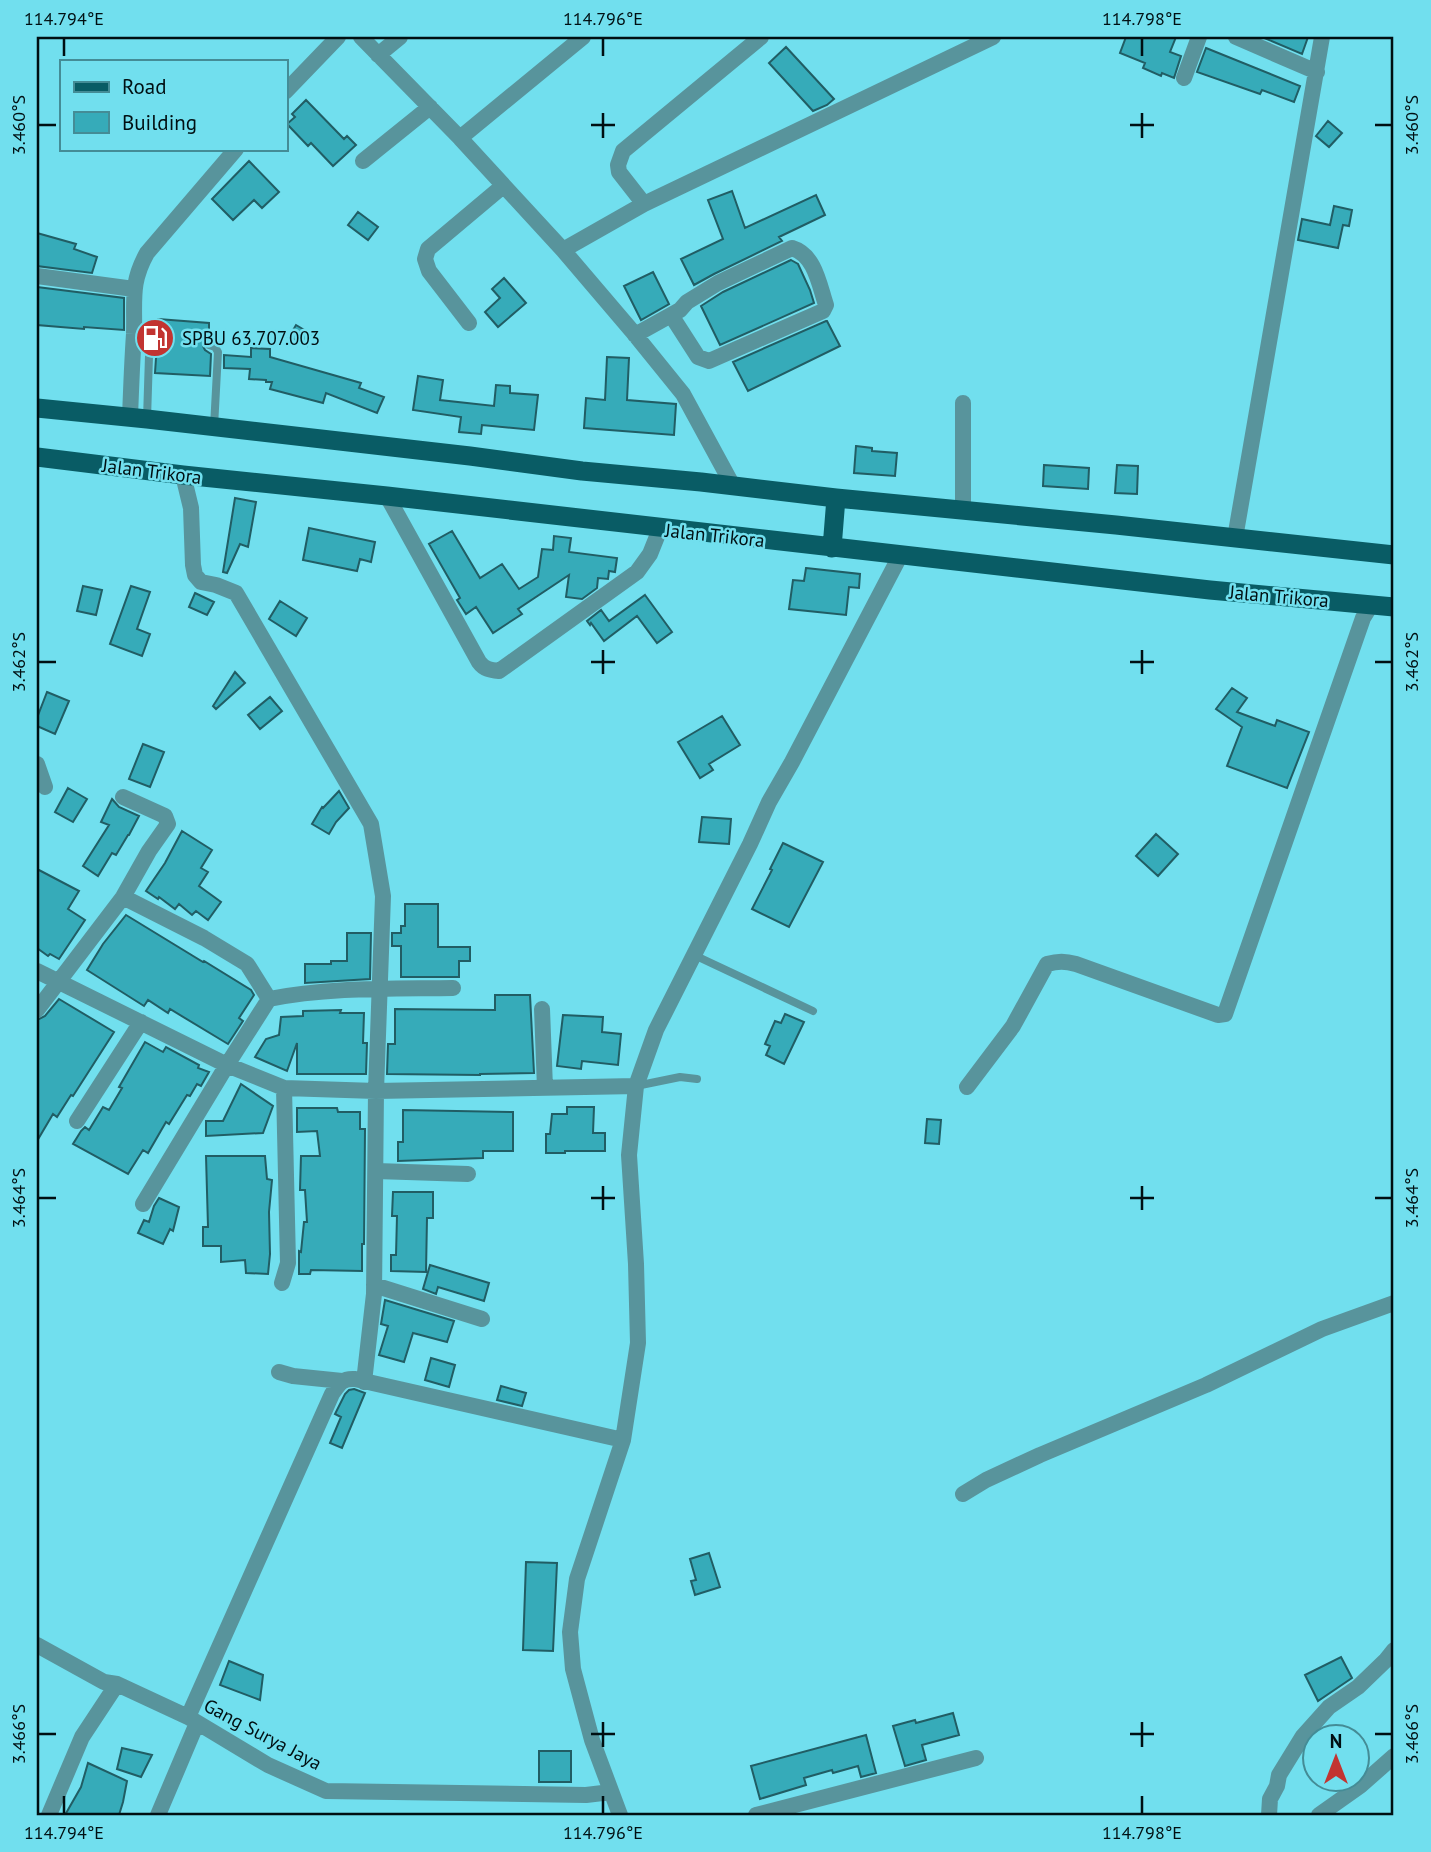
<svg xmlns="http://www.w3.org/2000/svg" width="1431" height="1852" viewBox="0 0 1431 1852" font-family="'PT Sans',sans-serif">
  <style>
    .building { fill: #36abb9; stroke: #215d64; stroke-width: 2 }
    .lines { fill: none; stroke-linecap: round; stroke-linejoin: round }
    .service { stroke: #58949c; stroke-width: 8 }
    .minor { stroke: #58949c; stroke-width: 16 }
    .primary { stroke: #095c65; stroke-width: 19 }
    .ticks { fill: none; stroke: #000f12; stroke-width: 2.5 }
    .labels { text-anchor: middle; dominant-baseline: central; stroke-width: 5; stroke-linejoin: round; paint-order: stroke }
    .poi-label { font-size: 19px; fill: #000f12; stroke: #71dfee; text-anchor: start }
    .street-label { font-size: 19px; fill: #000f12; stroke: #71dfee }
    .neatline { fill: none; stroke: #000f12; stroke-width: 2.5 }
    .ticks-label { font-size: 18px; text-anchor: middle; fill: #000f12 }
  </style>
  <rect width="100%" height="100%" fill="#71dfee"/>
  <path class="building" d="M1126 37H1176L1170 52 1181 56 1174 78 1162 73 1161 76 1143 68 1145 63 1120 53Z
    M1262 37H1308L1302 54Z
    M786 47 834 99 827 105 813 111 769 63Z
    M1206 48 1300 86 1294 102 1262 90 1260 94 1197 72Z
    M306 100 344 139 347 136 356 145 333 166 311 143 308 146 287 124 295 117 292 114Z
    M1328 121 1342 133 1329 147 1316 136Z
    M249 161 279 192 262 208 254 200 233 220 212 199Z
    M732 191 745 228 816 195 825 215 779 237 782 241 714 274 694 285 681 259 723 239 708 200Z
    M1334 206 1352 210 1349 226 1343 225 1338 248 1298 240 1302 219 1330 225Z
    M358 212 378 227 368 240 348 225Z
    M37 233 76 244 74 249 97 257 92 273 37 266Z
    M791 260 798 264 810 290 814 303 720 345 701 306 723 292Z
    M653 272 669 304 641 320 624 286Z
    M504 278 526 303 498 327 485 312 500 298 492 289Z
    M37 287 124 298V330L84 327V329L37 325Z
    M158 319 209 323V339L204 341 203 346 205 350 211 354 210 376 155 373 156 358 163 346 160 341 156 340Z
    M826 321H827L840 346 748 391 733 362Z
    M296 325 313 335 307 346 289 337Z
    M251 348 270 349V357L361 383 359 388 384 397 377 413 326 393 323 403 270 389 272 382H266V380L249 379 250 369 224 368V355L251 357Z
    M607 357 629 358 627 400 676 404 674 435 584 428 586 398 605 400Z
    M418 376 443 380 440 400 494 406 496 385 510 386V393L538 395 534 430 482 425 481 434 459 432 461 417 413 410Z
    M856 446 872 448V451L897 453 895 476 854 473Z
    M1044 465 1089 468 1088 489 1043 486Z
    M1117 465 1138 466 1137 494 1115 493Z
    M235 498 256 502 248 547 240 544 227 573 223 572Z
    M309 528 375 542 371 562 360 559 357 571 303 560Z
    M452 531 480 578 502 564 519 589 538 577 542 549 553 550 554 536 571 538 569 552 617 558 615 572 609 571 608 579 598 578 597 588 582 599 566 597 569 575 518 609 522 614 493 633 476 607 466 614 457 600 460 598 429 544Z
    M806 568 860 574 859 588 849 587 846 615 789 609 793 580 804 581Z
    M83 586 102 590 96 615 77 611Z
    M131 586 150 592 137 629 150 634 142 656 110 644Z
    M195 593 214 602 207 615 189 607Z
    M645 595 672 632 657 643 637 616 604 641 591 623 590 625 587 621 601 610 609 621Z
    M280 601 307 618 296 636 269 619Z
    M235 672 245 683 216 709 213 706Z
    M1232 688 1247 698 1237 712 1275 726 1277 720 1309 732 1287 788 1227 766 1242 727 1216 709Z
    M47 692 69 701 55 734 37 726V718Z
    M270 697 282 711 260 729 248 715Z
    M722 716 740 745 709 764 713 770 700 778 678 742Z
    M143 744 164 752 150 787 129 779Z
    M68 788 87 799 73 822 55 812Z
    M339 791 349 808 336 822 329 834 312 824 322 807 323 808Z
    M112 799 119 807 139 816 129 835H128L116 855 112 853 98 876 83 866 109 825 101 822Z
    M702 817 731 819 729 844 699 842Z
    M182 831 212 850 201 868 208 872 199 886 221 902 208 920 196 911 192 915 179 904 175 909 159 897 158 899 146 891 165 863Z
    M1156 834 1178 854 1158 876 1136 856Z
    M783 843 823 862 789 927 752 909 772 870 770 869Z
    M37 869 79 891 68 909 85 920 59 959 50 954 48 956 37 948Z
    M405 904H438V947H470V961H459V977H401V946H392V933H401V926H405Z
    M126 915 203 962 204 961 251 990 254 995 239 1018 243 1021 228 1044 170 1009 168 1013 148 1000 144 1006 87 970 103 944Z
    M347 933H371L370 979 305 983V964H331V961H347Z
    M495 995H530L534 1073 480 1074V1075L387 1074 388 1044H395V1009L495 1010Z
    M59 999 114 1032 73 1096 71 1095 57 1117 53 1114 37 1141V1020L45 1016Z
    M341 1010 340 1013H364L363 1043H367L366 1074H297V1043L287 1071 255 1057 266 1039 279 1035 281 1017 303 1016V1011Z
    M785 1014 804 1022 784 1064 766 1055 770 1046 765 1044 775 1021 781 1023Z
    M563 1015 603 1017 602 1032 621 1034 618 1065 582 1061 581 1069 557 1066Z
    M145 1042 163 1052 166 1047 199 1065 198 1068 209 1072 201 1086 197 1084 190 1096 187 1095 169 1124 166 1122 148 1153 143 1150 128 1174 73 1144 81 1131 85 1127 89 1130 103 1107 109 1110 122 1088 119 1087Z
    M241 1084 273 1106 263 1133 206 1136V1121H223Z
    M567 1107H594L593 1133H605V1151H565V1153H546V1134H550L552 1114H567Z
    M297 1108H337L338 1112H360V1129H365L364 1244H362V1271L311 1270 310 1274H299V1251L301 1252 304 1222H307L305 1190H300L301 1156H320L317 1131 297 1132Z
    M403 1110 513 1112V1151H483V1158L398 1161V1142H403Z
    M927 1119 941 1120 939 1144 925 1143Z
    M206 1156H265L267 1179 272 1180 269 1212 270 1254 268 1274 246 1273 245 1260 221 1262V1246H203V1227H208Z
    M393 1192H433V1218H427L426 1272 391 1271V1255H396L397 1216H392Z
    M159 1198 179 1207 173 1231 170 1229 163 1244 138 1233 144 1220 149 1222 154 1206Z
    M430 1265 489 1283 484 1301 438 1287 436 1294 423 1289Z
    M385 1300 454 1321 447 1342 413 1333 404 1362 379 1355 388 1326 381 1324Z
    M431 1358 455 1365 449 1387 425 1380Z
    M501 1386 526 1393 522 1406 497 1400Z
    M354 1389 365 1393 342 1448 330 1443 341 1417 335 1414 345 1394 349 1390Z
    M709 1553 720 1587 695 1595 691 1581 696 1580 690 1559Z
    M526 1562 557 1563 553 1651 523 1650Z
    M1341 1657 1352 1678 1318 1701 1305 1675Z
    M229 1661 263 1675 260 1700 220 1685Z
    M953 1713 959 1735 922 1745 926 1760 905 1766 893 1726 915 1720 916 1723Z
    M866 1735 876 1773 861 1777 858 1766 833 1773 832 1770 804 1778 806 1785 760 1799 751 1766Z
    M122 1748 152 1755 141 1777 117 1769Z
    M539 1751H571V1782H539Z
    M88 1763 127 1781 123 1802 119 1815H65L81 1787Z"/>
  <g class="lines">
    <path class="service" d="M209 345 215 347 218 352 214 427
      M147 419 149 356 156 346
      M694 955 813 1011
      M636 1086 680 1077 697 1079"/>
    <path class="minor" d="M361 37 460 138 563 250 632 331 683 394 733 486
      M1236 37 1317 72
      M378 55 400 37
      M1184 78 1199 37
      M285 92 338 37
      M460 138 583 37
      M363 161 430 107
      M644 204 619 172 618 165 623 151 761 37
      M563 250 644 204 993 37
      M37 276 134 289
      M469 323 429 271 425 259 428 249 503 186
      M635 335 680 310 687 302 718 283 792 248C815 255 819 284 826 305L823 311 709 361 698 357 671 315
      M963 403V510
      M130 418C131 390 132 362 134 334 135 301 130 283 147 253L236 149
      M183 475 191 508 193 565 195 575 201 582 216 585 236 593 371 824 383 896 376 1091 374 1294 364 1382
      M387 496 479 662C484 669 490 670 499 671L637 572 650 554 660 529
      M1235 538 1322 37
      M37 764 45 787
      M123 897 204 938 247 964 269 999
      M37 971 227 1065 284 1088 376 1091 636 1086
      M542 1009 545 1088
      M37 1010 123 897 149 851 168 824 165 816 123 797
      M967 1087 1013 1026 1047 964C1058 961 1065 961 1076 964L1218 1015 1225 1014 1363 618 1371 605
      M77 1121 141 1022
      M376 1171 468 1174
      M143 1204 227 1065 269 999C328 987 393 989 453 988
      M282 1283 288 1263 284 1088
      M374 1285 482 1319
      M279 1372 293 1376 342 1381
      M963 1494 986 1480 1040 1455 1206 1385 1322 1329 1394 1303
      M37 1645 104 1682 117 1684 188 1717 268 1765 326 1791 586 1795 611 1792
      M188 1717 332 1394C339 1384 342 1378 355 1379L623 1440
      M49 1815 82 1737 117 1684
      M158 1815 197 1723
      M620 1815 592 1740 573 1669 570 1632 577 1579 623 1440 638 1343 636 1264 629 1155 636 1086 656 1030 750 844 769 802 792 762 900 556
      M756 1815 976 1758
      M1269 1815 1270 1799 1277 1786 1279 1775 1303 1736 1329 1707 1358 1687 1386 1660 1394 1650
      M1319 1815 1360 1786 1394 1756"/>
    <path class="primary" d="M37 408 147 419 470 456 582 471 701 482 836 498 1116 525 1394 555
      M37 457 183 475 387 496 1210 590 1394 607
      M832 548 836 498"/>
  </g>
  <path class="ticks" d="M64 38V56M603 38V56M1142 38V56M603 113V138M1142 113V138M38 125H56M591 125H615M1130 125H1154M1375 125H1392M603 650V674M1142 650V674M38 662H56M591 662H615M1130 662H1154M1375 662H1392M603 1186V1210M1142 1186V1210M38 1198H56M591 1198H615M1130 1198H1154M1375 1198H1392M603 1722V1747M1142 1722V1747M38 1734H56M591 1734H615M1130 1734H1154M1375 1734H1392M64 1796V1814M603 1796V1814M1142 1796V1814"/>
  <defs>
    <symbol id="fuel-disc" viewBox="-11 -11 22 22"><circle r="9.5" fill="#c23431" stroke="#71dfee"/><path d="M-5.5-6h7V0h2V4h1.3V-2.5L3-4.5l.8-.8L6-3V5H2.5V1h-1V6h-7ZM-4.2-4.7v3.2H.2V-4.7Z" fill="#fff"/></symbol>
  </defs>
  <g fill-rule="evenodd">
    <use href="#fuel-disc" x="133" y="316" width="44" height="44"/>
  </g>
  <g class="labels">
    <g class="poi-label">
      <text x="182" y="338">SPBU 63.707.003</text>
    </g>
    <g class="street-label">
      <text transform="translate(152 471) rotate(7)">Jalan Trikora</text>
      <text transform="translate(715 535) rotate(6)">Jalan Trikora</text>
      <text transform="translate(1279 596) rotate(5)">Jalan Trikora</text>
      <text transform="translate(263 1734) rotate(28)">Gang Surya Jaya</text>
    </g>
  </g>
  <rect width="1431" height="1852" fill="none" stroke="#71dfee" stroke-width="77"/>
  <rect x="60" y="60" width="228" height="91" fill="#71dfee" stroke="#448c96" stroke-width="2"/>
  <rect x="74" y="82" width="35" height="10" fill="#095c65" stroke="#448c96" stroke-width="2"/>
  <text x="122" y="94" font-size="21" fill="#000f12">Road</text>
  <rect x="74" y="112" width="35" height="21" fill="#36abb9" stroke="#448c96" stroke-width="2"/>
  <text x="122" y="130" font-size="21" fill="#000f12">Building</text>
  <g transform="translate(1336 1758)"><circle r="33" fill="#71dfee" stroke="#448c96" stroke-width="2"/>
  <path d="M0-5L12 26L0 18L-12 26Z" fill="#c23431"/>
  <text y="-10" font-size="19" font-weight="bold" text-anchor="middle" fill="#000f12">N</text>
  </g>
  <rect x="38" y="38" width="1354" height="1776" class="neatline"/>
  <g class="ticks-label">
    <text x="64" y="25">114.794°E</text>
    <text x="603" y="25">114.796°E</text>
    <text x="1142" y="25">114.798°E</text>
    <text transform="translate(19 125) rotate(-90)" y="6">3.460°S</text>
    <text transform="translate(1412 125) rotate(-90)" y="6">3.460°S</text>
    <text transform="translate(19 662) rotate(-90)" y="6">3.462°S</text>
    <text transform="translate(1412 662) rotate(-90)" y="6">3.462°S</text>
    <text transform="translate(19 1198) rotate(-90)" y="6">3.464°S</text>
    <text transform="translate(1412 1198) rotate(-90)" y="6">3.464°S</text>
    <text transform="translate(19 1734) rotate(-90)" y="6">3.466°S</text>
    <text transform="translate(1412 1734) rotate(-90)" y="6">3.466°S</text>
    <text x="64" y="1839">114.794°E</text>
    <text x="603" y="1839">114.796°E</text>
    <text x="1142" y="1839">114.798°E</text>
  </g>
</svg>
